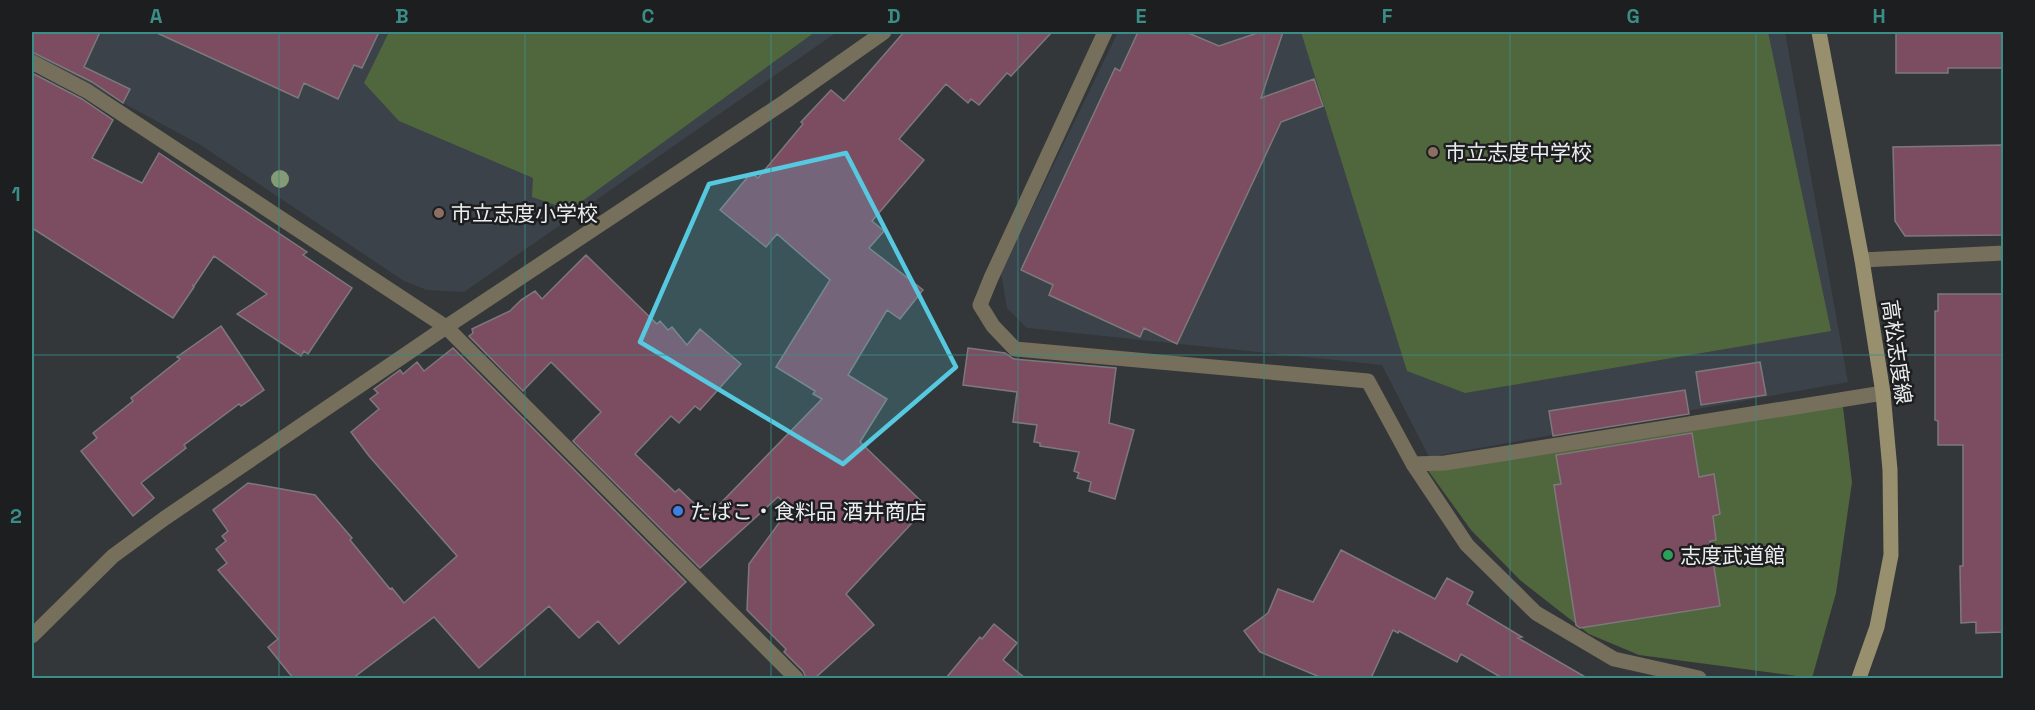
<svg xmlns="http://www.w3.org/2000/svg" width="2035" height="710" viewBox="0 0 2035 710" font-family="'Space Grotesk','Noto Sans JP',sans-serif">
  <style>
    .built { fill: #3b4249 }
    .green { fill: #50673d }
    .building { fill: #7c4d61; stroke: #7d797b; stroke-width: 1.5 }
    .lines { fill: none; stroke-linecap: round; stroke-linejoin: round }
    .service { stroke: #756f5b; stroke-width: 15 }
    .minor { stroke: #756f5b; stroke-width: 15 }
    .secondary { stroke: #988f6e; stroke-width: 15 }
    .tree { fill: #849b76 }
    .marked { fill: #56c9e0; fill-opacity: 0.2; stroke: #56c9e0; stroke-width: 4.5; stroke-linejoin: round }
    .grid { fill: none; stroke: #3b8e88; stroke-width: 1.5; stroke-opacity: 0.55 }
    .education-dot { fill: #8d6e63; stroke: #1d1e1f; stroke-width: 2 }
    .shop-dot { fill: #3f7fe0; stroke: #1d1e1f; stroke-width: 2 }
    .leisure-dot { fill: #2e9e5b; stroke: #1d1e1f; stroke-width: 2 }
    .labels { text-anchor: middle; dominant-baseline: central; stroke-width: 5; stroke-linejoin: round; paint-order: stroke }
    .poi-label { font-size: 21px; fill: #ebedef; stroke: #1d1e1f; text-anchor: start }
    .street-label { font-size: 21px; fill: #ebedef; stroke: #1d1e1f }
    .neatline { fill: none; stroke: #3b8e88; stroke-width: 2 }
    .grid-label { font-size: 20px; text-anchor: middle; font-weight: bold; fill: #3b8e88 }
  </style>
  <rect width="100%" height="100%" fill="#343739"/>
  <path class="built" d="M32 32H837L464 292 427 290 404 281 199 144 32 54Z
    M1118 32H1785L1848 382 1429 457 1382 365 1027 328 1007 308 1001 273Z"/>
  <path class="green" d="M389 32H815L570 210 532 197 533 178 399 121 364 83Z
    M1301 32H1768L1831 331 1465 393 1407 371Z
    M1842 399 1852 482 1836 593 1812 678 1639 655 1589 634 1520 580 1471 530 1427 469Z"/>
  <path class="building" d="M32 32H100L84 67 130 89 123 103 92 82 32 52Z
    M155 32H379L362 68 354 65 338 99 304 83 298 98Z
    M904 32H1052L1011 76 1007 73 979 105 971 99 968 103 946 84 899 139 924 160 872 221 884 231 869 248 923 290 900 319 887 310 848 375 887 399 860 442 923 503 922 505 925 509 846 594 874 625 815 678H806L803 671 784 652 786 649 747 610 749 564 790 508 778 497 700 568 573 441 601 412 551 362 523 391 469 336 473 333 472 329 510 311 521 300 535 291 542 299 586 255 657 324 660 321 668 330 672 327 687 345 700 329 741 364 700 410 695 406 679 423 671 416 635 454 675 492 679 489 704 513 711 506 715 509 822 399 813 394 815 391 776 367 830 280 777 234 766 247 720 210 751 173 758 178 803 124 801 122 831 90 844 101Z
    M1138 32H1186L1219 46 1260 32H1283L1261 98 1314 79 1323 106 1281 122 1177 344 1144 328 1140 337 1049 295 1053 285 1021 270 1115 68 1120 71Z
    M1896 32H2004V68H1948V73H1896Z
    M32 73 82 99 113 120 92 158 142 183 159 153 307 252 303 255 352 288 308 354 304 351 301 356 237 314 267 294 214 256 194 286 192 285 194 287 173 318 32 228Z
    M2004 145V235L1905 236 1895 221 1893 147Z
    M1938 294H2002L2004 632 1976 633V622L1961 623 1960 566H1963V445H1938V421L1935 420V311H1938Z
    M221 326 264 390 241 406 239 404 184 445 186 448 141 483 154 498 133 516 81 451 97 438 93 433 133 401 131 398 180 359 177 357Z
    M453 348 686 582 619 644 598 621 579 638 549 606 479 668 434 617 353 678H293L268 647 278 639 218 570 227 563 216 549 226 541 222 536 228 531 213 510 248 483 315 495 352 538 350 540 390 589 392 588 404 603 457 556 369 456 351 432 379 409 370 399 378 393 374 389 400 370 403 374 417 362 424 371Z
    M968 348 1005 353 1014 359 1116 368 1109 423 1134 430 1115 499 1089 491 1091 482 1077 478 1079 473 1074 471 1079 452 1040 446V443L1034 442 1037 425 1013 422 1017 392 963 385Z
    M1760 362 1766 395 1701 405 1696 372Z
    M1685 390 1689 414 1553 436 1549 411Z
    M1692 433 1699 477 1714 474 1720 514 1713 516 1716 540 1710 541 1720 606 1580 628 1576 625 1554 485 1561 484 1556 455Z
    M1341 550 1435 599 1447 578 1473 592 1467 604 1522 637 1518 638 1587 678H1502L1461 654 1457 662 1399 631 1398 633 1393 630 1371 678H1322L1260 652 1244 631 1268 613 1278 589 1313 602Z
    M994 624 1017 643 1003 660 1025 678H946L980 637 982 639Z"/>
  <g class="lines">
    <path class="service" d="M1413 464 1445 463 1883 393"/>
    <path class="minor" d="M1105 32 991 278 980 305 993 326 1015 349 1368 381 1413 464 1467 545 1536 613 1614 659 1699 678
      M32 62 87 91 446 327 796 678
      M1862 260 2004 253
      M32 636 113 556 165 518 446 327 786 101 884 32"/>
    <path class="secondary" d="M1819 32 1862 260 1883 393 1890 470 1891 555 1877 627 1859 678"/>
  </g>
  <circle class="tree" cx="280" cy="179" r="9"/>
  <path class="marked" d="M846 153 956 367 843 464 640 342 709 184Z"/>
  <path class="grid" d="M279 32V678M525 32V678M771 32V678M1018 32V678M1264 32V678M1510 32V678M1756 32V678M32 355H2004"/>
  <g class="education-dot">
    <circle cx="1433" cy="152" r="6"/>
    <circle cx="439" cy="213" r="6"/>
  </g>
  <circle class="shop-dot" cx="678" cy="511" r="6"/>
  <circle class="leisure-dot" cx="1668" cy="555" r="6"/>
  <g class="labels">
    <g class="poi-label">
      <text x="1445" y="152">市立志度中学校</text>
      <text x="451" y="213">市立志度小学校</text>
      <text x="690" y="511">たばこ・食料品 酒井商店</text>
      <text x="1680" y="555">志度武道館</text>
    </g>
    <g class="street-label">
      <text transform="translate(1897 352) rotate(82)">高松志度線</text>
    </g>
  </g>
  <rect width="2035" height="710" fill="none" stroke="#1d1e1f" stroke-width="66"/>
  <rect x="33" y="33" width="1969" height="644" class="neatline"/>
  <g class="grid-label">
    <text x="156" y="23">A</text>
    <text x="402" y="23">B</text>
    <text x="648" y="23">C</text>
    <text x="894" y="23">D</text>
    <text x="1141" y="23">E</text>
    <text x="1387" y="23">F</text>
    <text x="1633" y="23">G</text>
    <text x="1879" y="23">H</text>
    <text x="16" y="201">1</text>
    <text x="16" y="523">2</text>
  </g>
</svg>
